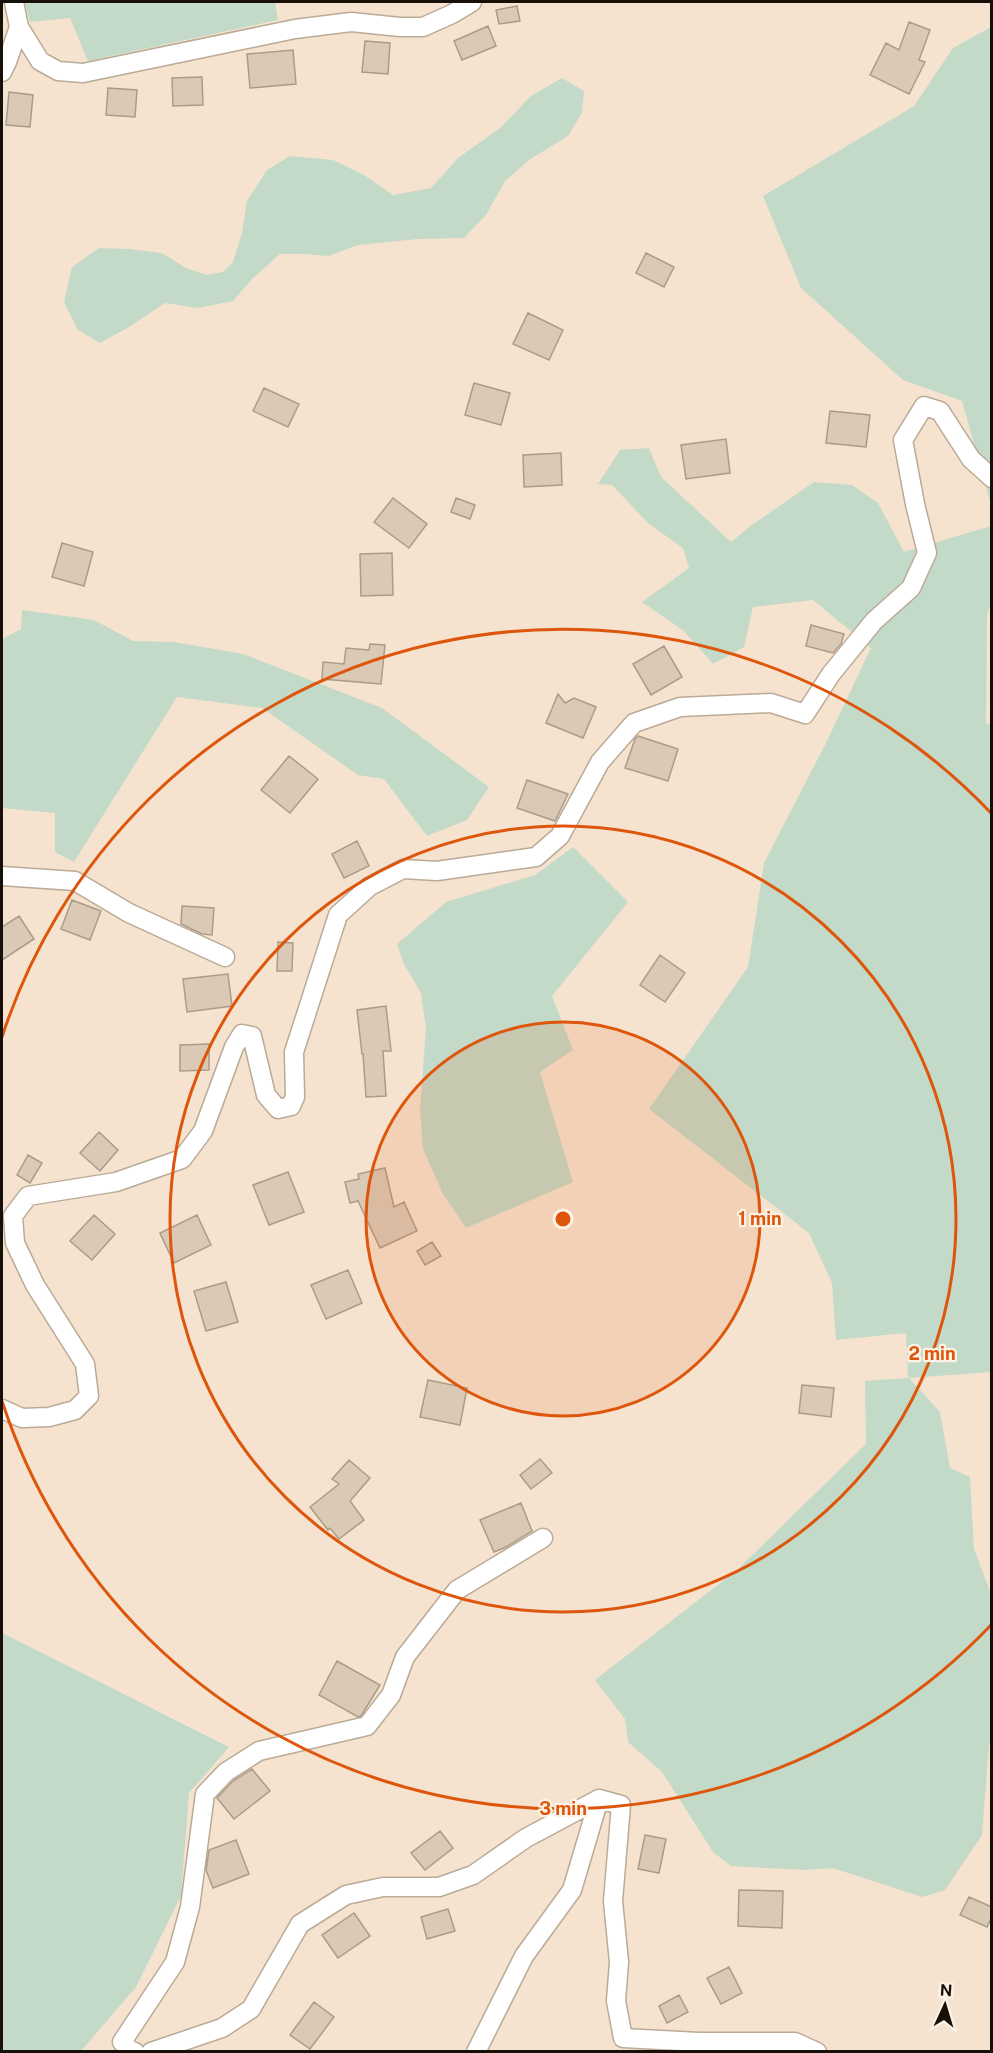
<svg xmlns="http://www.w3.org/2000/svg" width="993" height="2053" viewBox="0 0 993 2053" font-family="'Public Sans',sans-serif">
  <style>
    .green { fill: #c3dac8 }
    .building { fill: #dac9b5; stroke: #ab9b88; stroke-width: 1.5 }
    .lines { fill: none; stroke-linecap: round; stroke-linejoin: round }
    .minor-casing { stroke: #baaa96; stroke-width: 21 }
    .minor { stroke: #fff; stroke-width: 18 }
    .ring { fill: none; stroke: #de550c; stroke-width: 3 }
    .centre { fill: #de550c; stroke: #fcf2e5; stroke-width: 3 }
    .ring-label { font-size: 18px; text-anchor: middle; font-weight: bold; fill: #de550c; stroke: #fcf2e5; stroke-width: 4.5; stroke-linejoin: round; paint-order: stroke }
  </style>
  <rect width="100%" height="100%" fill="#f5e3cf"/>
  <path class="green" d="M25 2H275L278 20 88 61 70 18 30 22Z
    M991 27V505L962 401 903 380 801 288 763 196 914 106 953 48Z
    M562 78 584 91 582 113 568 136 529 160 505 181 486 215 464 238 418 239 358 245 328 256 304 254H280L251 280 233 301 198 308 165 303 129 327 100 343 78 330 64 302 72 267 99 248 129 249 162 253 186 268 207 275 223 272 233 262 242 233 247 201 267 170 290 156 333 160 364 175 393 195 431 188 458 158 500 128 531 96Z
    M649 448 661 477 731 542 749 527 814 482 852 485 878 503 904 552 991 526 992 601 987 614 986 724 992 725 991 1372 909 1378 940 1412 950 1468 970 1477 974 1549 991 1594 992 1739 989 1745 982 1835 945 1890 922 1897 833 1868 805 1870 731 1866 713 1852 662 1772 628 1742 625 1719 595 1680 737 1570 866 1444 865 1381 908 1378 906 1333 836 1340 832 1283 809 1233 649 1109 748 967 764 863 826 743 871 648 813 600 753 607 744 647 713 664 684 631 642 602 689 568 683 548 649 524 612 485 598 484 620 450Z
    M22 610 94 620 133 641 174 642 243 654 382 708 489 787 467 820 427 836 384 779 358 775 262 708 177 697 74 862 55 852V813L2 808V639L21 629Z
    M573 847 628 902 552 996 573 1050 540 1072 573 1182 466 1228 443 1194 423 1149 420 1110 426 1028 421 993 404 964 397 944 446 902 535 875Z
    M2 1633 229 1747 189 1793 181 1896 136 1987 81 2051H2Z"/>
  <path class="building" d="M517 6 520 21 499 24 496 10Z
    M909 22 930 30 919 60 925 62 909 94 870 75 886 43 899 50Z
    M488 26 496 46 462 60 454 41Z
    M365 41 390 43 388 74 362 72Z
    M293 50 296 84 250 88 247 54Z
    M202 77 203 105 173 106 172 78Z
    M108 88 137 90 135 117 106 115Z
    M9 92 33 95 30 127 6 125Z
    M646 253 674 267 664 287 636 273Z
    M528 313 563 330 549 360 513 344Z
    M474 383 510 393 501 425 465 415Z
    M264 388 299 404 288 427 253 411Z
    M830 411 870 415 866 447 826 443Z
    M726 439 730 473 686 479 681 445Z
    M561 453 562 485 524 487 523 455Z
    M393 498 427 524 409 548 374 522Z
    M456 498 475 505 470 519 451 512Z
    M62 543 93 552 84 586 52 577Z
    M392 553 393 595 361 596 360 554Z
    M811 625 844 634 841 644 833 653 806 646Z
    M370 644 385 645 381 684 322 679 323 662 344 664 346 648 369 650Z
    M664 646 682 677 651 695 633 664Z
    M558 694 565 703 574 698 596 707 583 738 546 723Z
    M638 736 678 749 668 781 625 768 635 739Z
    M289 756 318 779 290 813 261 790Z
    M527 780 568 794 555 821 517 808Z
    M357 841 369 866 344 878 332 854Z
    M72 900 101 911 90 940 61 929Z
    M182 906 214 908 212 935 202 934 181 924Z
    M19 916 34 939 2 960V927Z
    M278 942 293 943 292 971H277Z
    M660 955 685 973 665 1002 640 985Z
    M228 974 232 1006 187 1012 183 979Z
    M386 1006 391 1051H383L386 1096 366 1097 363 1054H362L357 1010Z
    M209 1044V1070L180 1071V1045Z
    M99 1132 118 1150 100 1171 80 1153Z
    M28 1155 42 1163 30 1183 17 1175Z
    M385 1168 394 1207 404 1202 417 1231 380 1248 358 1201 350 1203 345 1182 359 1179 358 1174Z
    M288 1172 304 1212 269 1225 253 1185Z
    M94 1215 115 1234 92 1260 70 1241Z
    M197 1215 211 1245 174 1263 160 1233Z
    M432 1242 441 1256 425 1265 417 1251Z
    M348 1270 362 1303 326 1319 311 1285Z
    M226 1282 238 1322 206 1331 194 1291Z
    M428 1380 467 1388 460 1425 420 1417Z
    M802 1385 834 1388 831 1417 799 1413Z
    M540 1459 552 1473 531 1489 520 1475Z
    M349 1460 370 1478 350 1501 364 1520 339 1539 330 1528 328 1530 310 1507 339 1484 332 1479Z
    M521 1503 532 1531 506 1547 494 1552 480 1520Z
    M337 1661 380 1685 361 1716 358 1717 319 1695Z
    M252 1769 270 1791 234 1819 217 1798 233 1781Z
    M440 1831 453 1848 425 1870 411 1853Z
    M645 1835 666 1839 659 1873 638 1869Z
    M236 1840 249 1874 213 1888 206 1870 209 1850Z
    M739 1890 783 1891 782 1928 738 1926Z
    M969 1897 992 1907V1917L987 1927 960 1915Z
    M448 1909 455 1931 427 1939 421 1917Z
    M354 1913 370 1936 338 1958 322 1935Z
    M729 1967 742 1993 721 2004 707 1978Z
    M679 1995 688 2012 667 2023 659 2006Z
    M314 2002 334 2017 310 2049 290 2035Z"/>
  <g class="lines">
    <defs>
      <path id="minor" d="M19 27 40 61 58 71 83 73 295 29 351 22 400 27H423L452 14 472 2
        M2 72 7 62 19 27 14 2
        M2 876 75 881 129 913 225 957
        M2 1409 22 1418 49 1417 75 1410 89 1396 85 1364 35 1285 15 1243 13 1216 28 1196 116 1182 182 1159 203 1131 234 1047 242 1034 252 1036 266 1095 278 1109 291 1106 295 1097 294 1052 338 915 370 886 403 869 437 871 536 857 560 836 600 762 634 723 680 707 771 703 805 714 831 674 874 621 911 588 927 553 915 504 903 440 924 406 940 411 971 459 992 478
        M135 2052 130 2050 122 2042 175 1962 190 1907 205 1794 226 1772 259 1751 367 1726 391 1695 405 1657 457 1590 543 1538
        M151 2052 222 2028 251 2009 300 1924 346 1895 383 1887H439L473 1875 526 1838 599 1799 621 1805 613 1901 619 1962 616 2001 623 2038 699 2042H795L817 2052
        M476 2052 524 1956 572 1890 599 1799"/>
    </defs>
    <use href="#minor" class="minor-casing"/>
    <use href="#minor" class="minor"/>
  </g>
  <circle cx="563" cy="1219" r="197" fill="#de550c" fill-opacity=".12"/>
  <g class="ring">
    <circle cx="563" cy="1219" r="197"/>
    <circle cx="563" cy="1219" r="393"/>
    <path d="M991 1625A590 590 0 0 1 2 1401M2 1037A590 590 0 0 1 991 813"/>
  </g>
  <circle cx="563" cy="1219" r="9" class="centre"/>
  <g class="ring-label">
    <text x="760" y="1225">1 min</text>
    <text x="932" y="1360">2 min</text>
    <text x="563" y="1815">3 min</text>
  </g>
  <rect width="993" height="2053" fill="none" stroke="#161009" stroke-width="6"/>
  <g transform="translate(945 2005) rotate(4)" stroke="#fcf2e5" stroke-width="4.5" paint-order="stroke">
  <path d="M0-4.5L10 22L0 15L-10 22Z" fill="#161009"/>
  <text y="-9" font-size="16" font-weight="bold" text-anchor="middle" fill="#161009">N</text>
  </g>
</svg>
